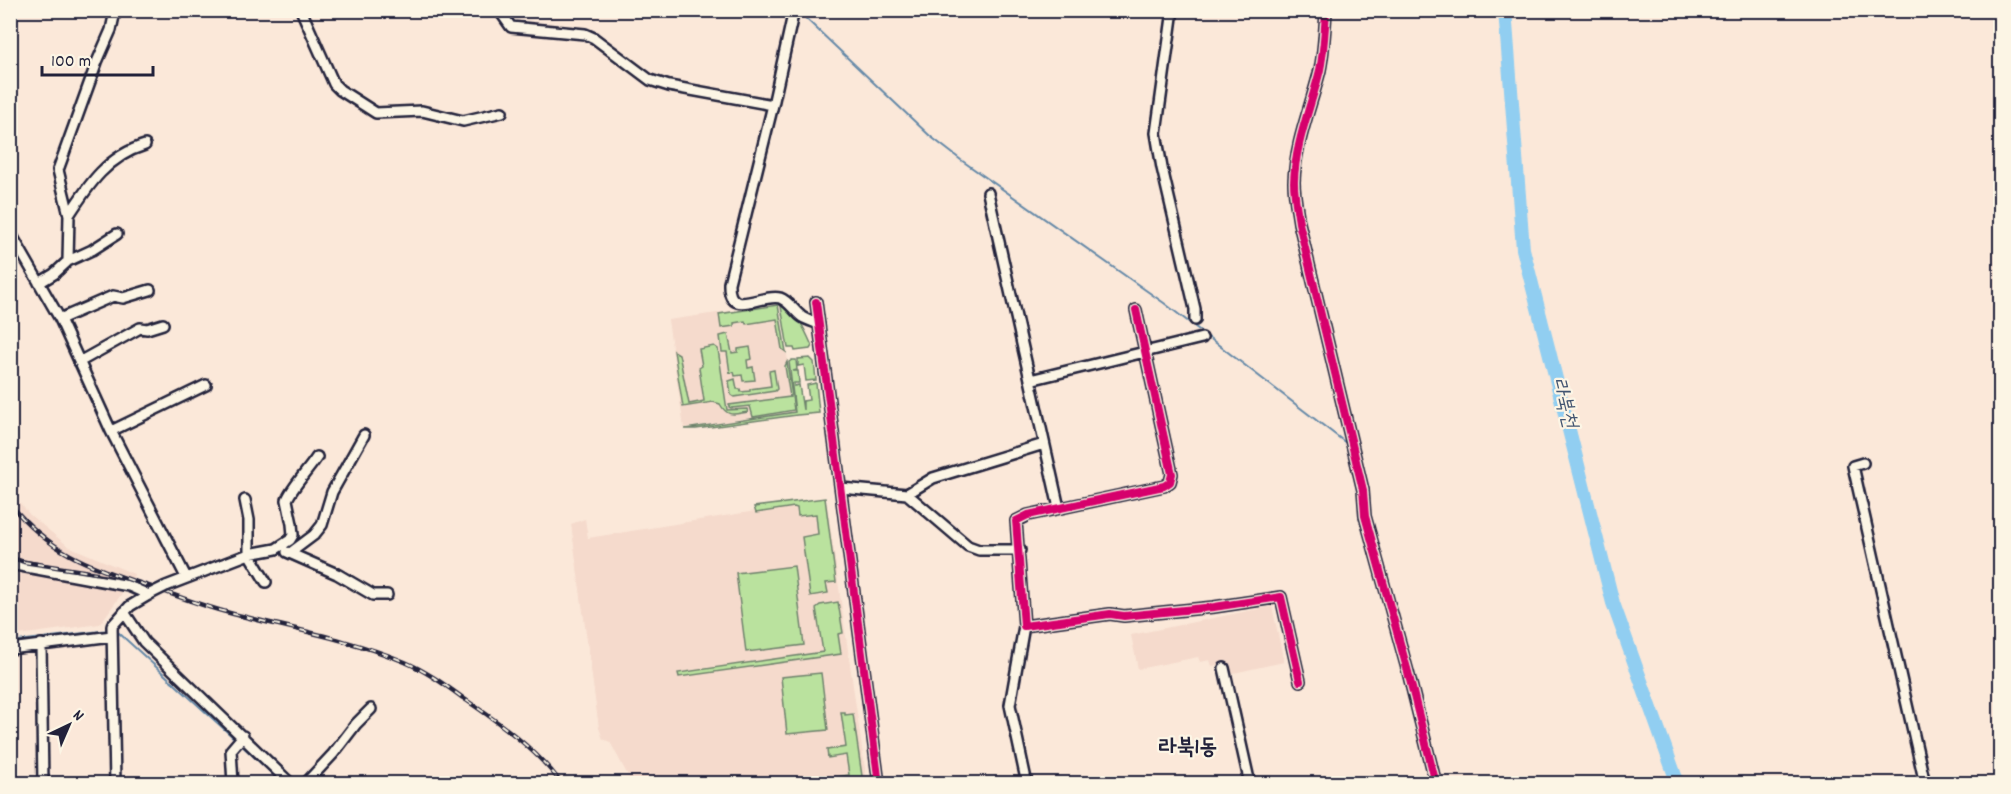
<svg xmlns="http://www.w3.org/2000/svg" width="2011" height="794" viewBox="0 0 2011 794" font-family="Dekko,'Poor Story',sans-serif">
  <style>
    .built { fill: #f5dacc }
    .green { fill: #bae29e; stroke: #6e826c; stroke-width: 1.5 }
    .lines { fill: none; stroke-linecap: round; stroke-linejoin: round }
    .stream { stroke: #6589a8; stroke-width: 2 }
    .river { stroke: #91cef1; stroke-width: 14 }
    .minor-casing { stroke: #22223b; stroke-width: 14 }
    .minor { stroke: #fcf5e5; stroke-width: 9 }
    .rail-casing { stroke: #22223b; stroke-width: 4.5 }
    .rail { stroke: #fcf5e5; stroke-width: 2; stroke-dasharray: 7; stroke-linecap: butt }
    .minor-bridge-casing { stroke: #22223b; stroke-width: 14; stroke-linecap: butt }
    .minor-bridge { stroke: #fcf5e5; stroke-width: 9 }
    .cycleway-casing { stroke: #fcf5e5; stroke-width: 11 }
    .cycleway { stroke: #d6006c; stroke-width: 8 }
    .labels { text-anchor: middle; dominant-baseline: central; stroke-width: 4.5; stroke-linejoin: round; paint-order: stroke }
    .water-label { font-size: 21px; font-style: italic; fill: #435672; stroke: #fcf5e5 }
    .quarter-label { font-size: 22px; font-weight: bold; fill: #22223b; stroke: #fcf5e5 }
  </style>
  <rect width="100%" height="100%" fill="#fbe8d9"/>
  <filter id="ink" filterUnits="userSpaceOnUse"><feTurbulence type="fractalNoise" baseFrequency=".0167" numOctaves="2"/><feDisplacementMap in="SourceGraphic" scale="12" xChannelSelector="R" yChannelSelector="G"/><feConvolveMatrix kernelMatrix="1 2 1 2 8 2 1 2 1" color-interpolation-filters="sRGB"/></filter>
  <g filter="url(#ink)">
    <path class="built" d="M779 304 796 412 684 428 668 320Z
      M10 491 30 515 68 546 134 574 133 578 100 624 11 636Z
      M823 500 827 504 867 783H632L610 742 603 739 599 728 571 524 585 519 588 538Z
      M1272 606 1284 662 1229 674 1226 663 1212 666 1210 660 1200 662 1198 657 1138 669 1131 635Z"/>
    <path class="green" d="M778 305 786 352 782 349 777 319 746 324 745 321 734 323V326L721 328 719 314Z
      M781 306C797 310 806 332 812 346L810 349 795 351 794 348H788Z
      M728 334 732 353 738 352V349L750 347 752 359 747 360 748 368 753 367 755 380 743 381 742 375 735 376 734 372 730 373 727 352H722L720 336Z
      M714 346 718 349 727 410 747 409 748 412C734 414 728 418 720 404L713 402 683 407 674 351 679 354 689 404 704 401 699 368 702 366 699 349Z
      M810 358 814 362 816 380 806 381 804 365 798 366V359Z
      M792 360H796L797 370 793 371H798L799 383H794V386L799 385 803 410V401L809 400 807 385 816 383 819 413 797 415 696 429H685L795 412 789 362Z
      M787 362 794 410 753 417 750 406 731 408 729 407V405L790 397 785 366Z
      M774 370 777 389 775 391 734 397 731 395 729 381 735 379 737 389H740L741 392 750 391V389L771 386 769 371Z
      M825 498 836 582 826 583 828 593 810 596 802 537 818 534 816 514 798 516 797 508 794 507 756 513 754 507Z
      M794 566 804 645 746 652 736 573Z
      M838 602 843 633 838 634 841 654 679 677 678 673 823 652 816 608 820 605Z
      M821 673 828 730 787 734 781 677Z
      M841 712H845V715L853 714 863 783H821L831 782 830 778 849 775 846 755 828 758 827 750 846 747Z"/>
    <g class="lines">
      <path class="stream" d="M799 12 930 136 961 160 1164 303 1346 443
        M114 632 119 633 235 739
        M10 642 109 630
        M239 743 283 784"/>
      <path class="river" d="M1505 10 1523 249 1613 603 1678 784"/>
      <defs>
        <path id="minor" d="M301 10 334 84 340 90 376 113 422 111 463 121 502 112
          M499 10 511 27 585 34 594 38 650 80 669 86 773 105
          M731 10H740
          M794 10 773 105 729 283C728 320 761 293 780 298 789 301 794 311 802 317 807 320 814 322 819 324
          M1173 10 1156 133 1162 168 1195 309V320
          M1326 10C1325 30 1324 50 1320 70 1311 107 1295 143 1294 182 1294 196 1297 209 1299 223L1363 490 1365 516 1408 672 1436 784
          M988 193 1059 508
          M69 215C89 184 108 156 145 145
          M10 232 60 319 111 431 186 577
          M68 261 92 250 117 234
          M39 283 54 274 68 261 69 215 58 170 97 62 111 30 114 16 113 10
          M816 302 879 784
          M1136 310 1172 474 1170 482 1164 486 1028 515 1016 521 1024 626 1110 614 1124 616 1214 607 1281 597 1300 681
          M60 319 113 296 123 298 150 290
          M79 362 140 328 147 329 163 324
          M1030 380 1202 338
          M111 431 206 385
          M1863 463 1853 466 1925 784
          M841 488 907 494 968 546 979 550H1020
          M907 494 933 478 1044 444
          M245 500 249 520V554L266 582
          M287 552 337 574 373 595H387
          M290 553 314 535 322 525 332 492 364 435
          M10 564 129 586 149 595
          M166 586 249 554 276 549 290 540 293 535 292 524 287 500C290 490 310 468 317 457
          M124 612 144 642 291 784
          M1024 626 1010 705 1027 784
          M41 644 43 784
          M10 649 112 636
          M1224 668 1250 784
          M115 784 112 626 130 606 152 593
          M233 784 231 750 243 736
          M305 784 333 754 356 724 371 709"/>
      </defs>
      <use href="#minor" class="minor-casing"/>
      <use href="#minor" class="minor"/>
      <defs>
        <path id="rail" d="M10 504C55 558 94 567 157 589 180 597 203 606 226 612 286 628 348 638 405 662 426 671 445 685 463 698 500 723 535 748 562 784
          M10 557 24 562 96 573"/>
      </defs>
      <use href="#rail" class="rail-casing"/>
      <use href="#rail" class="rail"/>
      <defs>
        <path id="minor-bridge" d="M152 593 166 586"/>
      </defs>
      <use href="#minor-bridge" class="minor-bridge-casing"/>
      <use href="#minor-bridge" class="minor-bridge"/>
      <defs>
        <path id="cycleway" d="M1326 10C1325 30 1324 50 1320 70 1311 107 1295 143 1294 182 1294 196 1297 209 1299 223L1363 490 1365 516 1408 672 1436 784
          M816 302 879 784
          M1136 310 1172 474 1170 482 1164 486 1028 515 1016 521 1024 626 1110 614 1124 616 1214 607 1281 597 1300 681"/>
      </defs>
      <use href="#cycleway" class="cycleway-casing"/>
      <use href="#cycleway" class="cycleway"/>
    </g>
  </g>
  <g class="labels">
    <g class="water-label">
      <text transform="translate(1563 403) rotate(76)">라북천</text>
    </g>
    <g class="quarter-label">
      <text x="1188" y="748">라북1동</text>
    </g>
  </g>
  <rect width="2011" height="794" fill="none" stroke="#fcf5e5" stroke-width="36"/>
  <rect x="18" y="18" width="1975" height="758" fill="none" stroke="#22223b" stroke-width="2" filter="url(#ink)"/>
  <g transform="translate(69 725) rotate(44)" stroke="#fcf5e5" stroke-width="4.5" paint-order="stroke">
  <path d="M0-4.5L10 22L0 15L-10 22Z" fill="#22223b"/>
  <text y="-9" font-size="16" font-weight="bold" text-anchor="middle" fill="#22223b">N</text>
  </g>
  <path d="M42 66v9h111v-9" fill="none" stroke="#22223b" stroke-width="3"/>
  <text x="51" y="66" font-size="18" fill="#22223b" stroke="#fcf5e5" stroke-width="4.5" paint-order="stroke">100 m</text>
</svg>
